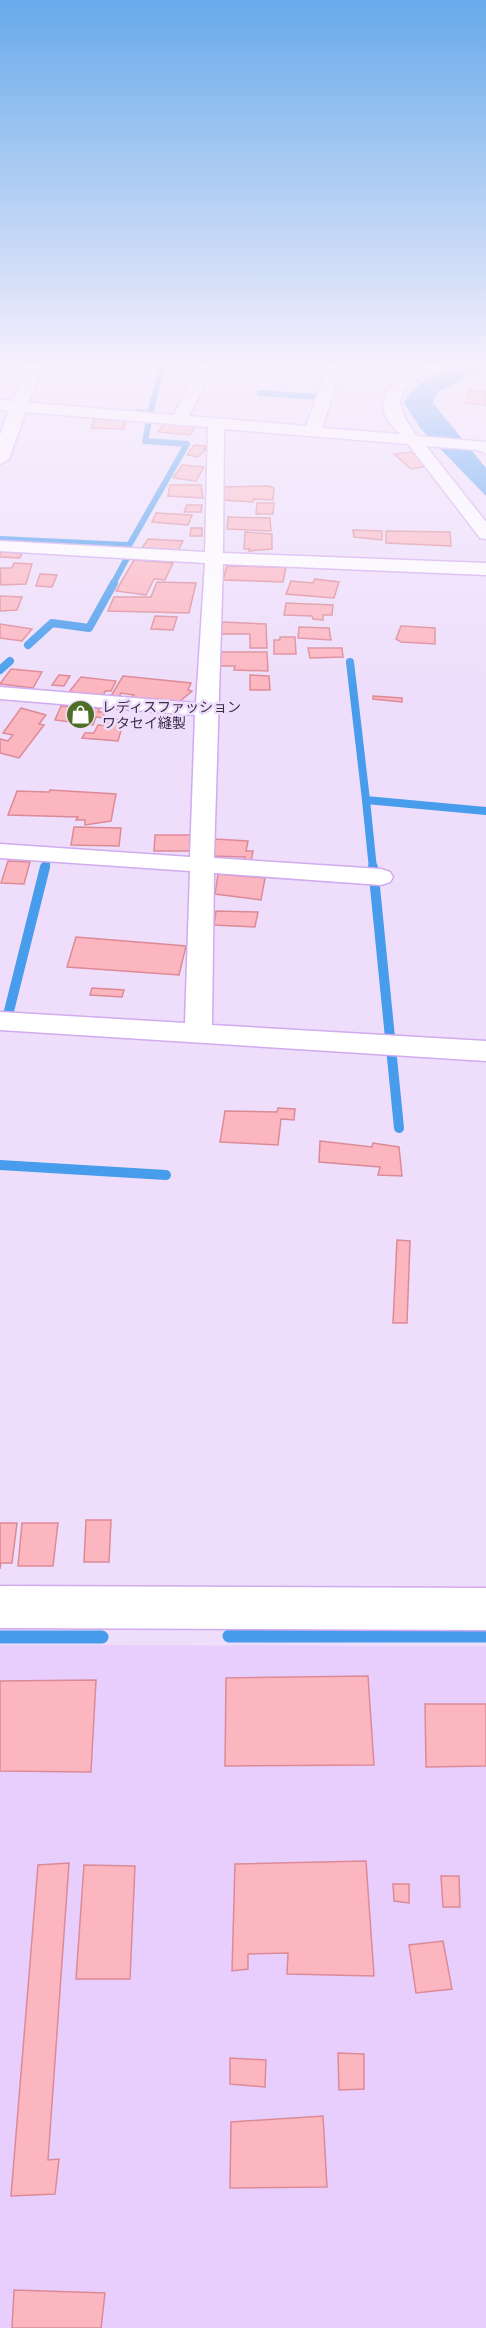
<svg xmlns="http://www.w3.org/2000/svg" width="486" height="2328" viewBox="0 0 486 2328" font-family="Rubik,'Noto Sans JP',sans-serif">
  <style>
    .built { fill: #e7cefc }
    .water { fill: #479cec }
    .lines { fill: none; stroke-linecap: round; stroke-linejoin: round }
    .stream-far3 { stroke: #479cec; stroke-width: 6 }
    .stream-far2 { stroke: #479cec; stroke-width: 8 }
    .stream-far1 { stroke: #479cec; stroke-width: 10 }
    .stream { stroke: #479cec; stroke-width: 13 }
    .building { fill: #fcb6c0; stroke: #dd8a97; stroke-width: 1.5 }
    .street-casing { stroke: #d1aaef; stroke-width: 3 }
    .secondary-casing { stroke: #d1aaef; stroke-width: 3 }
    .street { fill: #fff; fill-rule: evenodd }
    .secondary { fill: #fff; fill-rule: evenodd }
    .labels { text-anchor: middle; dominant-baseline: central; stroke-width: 5; stroke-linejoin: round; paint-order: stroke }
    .far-poi-label { font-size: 14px; fill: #3c2c48; stroke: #eedefb; text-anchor: start }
  </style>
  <rect width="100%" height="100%" fill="#eedefb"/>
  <path class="built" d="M0 1645 486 1646V2328H0Z"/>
  <path class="water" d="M461 363H486V368L438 392 433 403 486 468V496L421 429 404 403C416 380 438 374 461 363Z"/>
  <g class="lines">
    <path class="stream-far3" d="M260 393 315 397
      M137 412 150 414 163 363
      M0 539 127 545
      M127 549 187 444 145 441 149 421
      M113 584 127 558"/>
    <path class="stream-far2" d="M28 645 52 623 89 628 114 583
      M350 662 366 800
      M0 670 10 661
      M45 869 47 859
      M373 869 366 800 486 811"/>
    <path class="stream-far1" d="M373 867 399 1128
      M8 1015 45 867
      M0 1165 166 1175"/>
    <path class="stream" d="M229 1636H486
      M0 1637H102"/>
  </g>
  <path class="building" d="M470 390 486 392V405L465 403Z
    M95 419 126 420 124 429 91 428Z
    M164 424 196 426 190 435 158 432Z
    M194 445 206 446 204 449H206L198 457 187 455Z
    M411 452 428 466 411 469 394 454Z
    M182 465 204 467 196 481 173 478Z
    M170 485H201L203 498 168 496Z
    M268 486 274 488 273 500 254 499 253 502 222 500 223 487Z
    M257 503H274L273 514H256Z
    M187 505H202L201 512H184Z
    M156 513 192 515 188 525 152 522Z
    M228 517 270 518 271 531 227 529Z
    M191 528H202V536H190Z
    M353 530 382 531V540L354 537Z
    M386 531 450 532 451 546 386 543Z
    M245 532 272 534V549L249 551 250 549H244Z
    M148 539 183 541 178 550 142 548Z
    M0 552 22 553 20 558 0 557Z
    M134 560 173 563 165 580 154 579 146 595 116 591Z
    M14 563 32 564 26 584 1 585 0 568H12Z
    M227 566 286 567 283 582 223 580Z
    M40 574 57 575 52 587 36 586Z
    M315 579 339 582 334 598 286 594 291 581 313 583Z
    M157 582 196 583 189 613 108 611 114 597H151Z
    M0 596 22 597 17 610 0 611Z
    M286 603 333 605 332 615H323V620L313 619 312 616 284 615Z
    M155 616 177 617 173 630 151 629Z
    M222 622 266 624 267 648H250V634H221Z
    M0 624 32 629 22 641 0 638Z
    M401 626 435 628V644L401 642 396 639Z
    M299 627 329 628 331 640 298 638Z
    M280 637H295L296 654H274V640H280Z
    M308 648H342L343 657 310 658Z
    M219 652H267L268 671 234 670 235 666H219Z
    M11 669 42 672 33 688 0 684Z
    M59 675 70 676 64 686 52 685Z
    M250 675 269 676 270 690H250Z
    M123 676 191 683 188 690 192 691 179 702 131 698 134 695 121 693 119 697 111 696Z
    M81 677 116 681 111 691H105L103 697 69 692Z
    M373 696 402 698V702L373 699Z
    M61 706 100 708 98 712H105L103 718 96 717 93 725 55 720Z
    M21 708 46 715 39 724 44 725 19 758 0 753V739L8 741 13 735 3 733Z
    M107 719 124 720 118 741 82 738 85 733H94L98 725H106Z
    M50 790 116 794 111 821 85 825V820H76L78 817 8 815 17 791 49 792Z
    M74 827 121 828 119 846 71 845Z
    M155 835H190V851H154Z
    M215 839 248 841 246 851H253L251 861 244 860 245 857 212 856Z
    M8 861 30 862 24 884 1 883Z
    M218 874 265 878 261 900 215 894Z
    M216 911 258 912 255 927 214 925Z
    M76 937 186 946 179 975 67 967Z
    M92 988 124 990 122 997 90 995Z
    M278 1108 295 1109 294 1120 281 1119 278 1145 220 1142 225 1111 277 1112Z
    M320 1141 372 1147 373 1143 399 1147 402 1176 378 1175 380 1167 319 1162Z
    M397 1240 410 1241 407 1323H393Z
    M86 1520H111L109 1562H84Z
    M0 1523H17L12 1563H1L0 1569Z
    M22 1523H58L53 1566H18Z
    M368 1676 374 1765 225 1766 226 1678Z
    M96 1680 91 1772 0 1771V1681Z
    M425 1704H486V1766L426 1767Z
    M366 1861 374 1976 287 1974 288 1953 248 1954V1969L232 1971 235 1864Z
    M69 1863 48 2160 59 2159 55 2194 11 2196 38 1865Z
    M84 1865 135 1866 130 1979H76Z
    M441 1876H459L460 1907H443Z
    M393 1884H409V1903L394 1901Z
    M443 1941 452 1989 416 1993 409 1945Z
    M338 2053 364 2054V2089L339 2090Z
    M230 2058 266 2060 265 2087 230 2084Z
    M323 2116 327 2187 230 2188 231 2122Z
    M14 2290 105 2293 101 2328H12Z"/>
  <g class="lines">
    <defs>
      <path id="street" d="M201 363H215L189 416 306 426 329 363H343L322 428 400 434C395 429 388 422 385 415 375 390 409 367 430 363 436 362 443 363 449 363 444 369 436 371 428 374 391 392 395 407 417 436L486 442V454L478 450 426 446 486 522V539L480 538 408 444 224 429 223 553 486 563V575L223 564 214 858 381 869 390 872 393 877 390 882 381 885 214 873 212 1025 486 1041V1061L0 1030V1012L185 1023 190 871 0 858V844L190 857 195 715 0 699V687L196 703 205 563 0 551V541L205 552 208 427 0 410V400L174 415Z"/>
      <path id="secondary" d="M27 363H43L9 459 0 464V435Z
        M0 1586 486 1588V1630L0 1628Z"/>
    </defs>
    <use href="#street" class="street-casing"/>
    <use href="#secondary" class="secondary-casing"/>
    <use href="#street" class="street"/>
    <use href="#secondary" class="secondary"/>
  </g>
  <linearGradient id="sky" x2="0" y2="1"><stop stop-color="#67aaea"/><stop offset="0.53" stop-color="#f7f0fd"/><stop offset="1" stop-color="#f7f0fd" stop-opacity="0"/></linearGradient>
  <rect width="486" height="689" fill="url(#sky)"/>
  <defs>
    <symbol id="shop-disc" viewBox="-11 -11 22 22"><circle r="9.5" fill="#4f6f26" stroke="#eedefb"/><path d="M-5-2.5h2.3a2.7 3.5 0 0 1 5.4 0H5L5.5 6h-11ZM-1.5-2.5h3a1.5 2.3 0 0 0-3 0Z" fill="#fff"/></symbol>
  </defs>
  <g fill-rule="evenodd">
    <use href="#shop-disc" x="64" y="698" width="33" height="33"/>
  </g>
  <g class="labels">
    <g class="far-poi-label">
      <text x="102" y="707">レディスファッション<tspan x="102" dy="16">ワタセイ縫製</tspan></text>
    </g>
  </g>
</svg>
